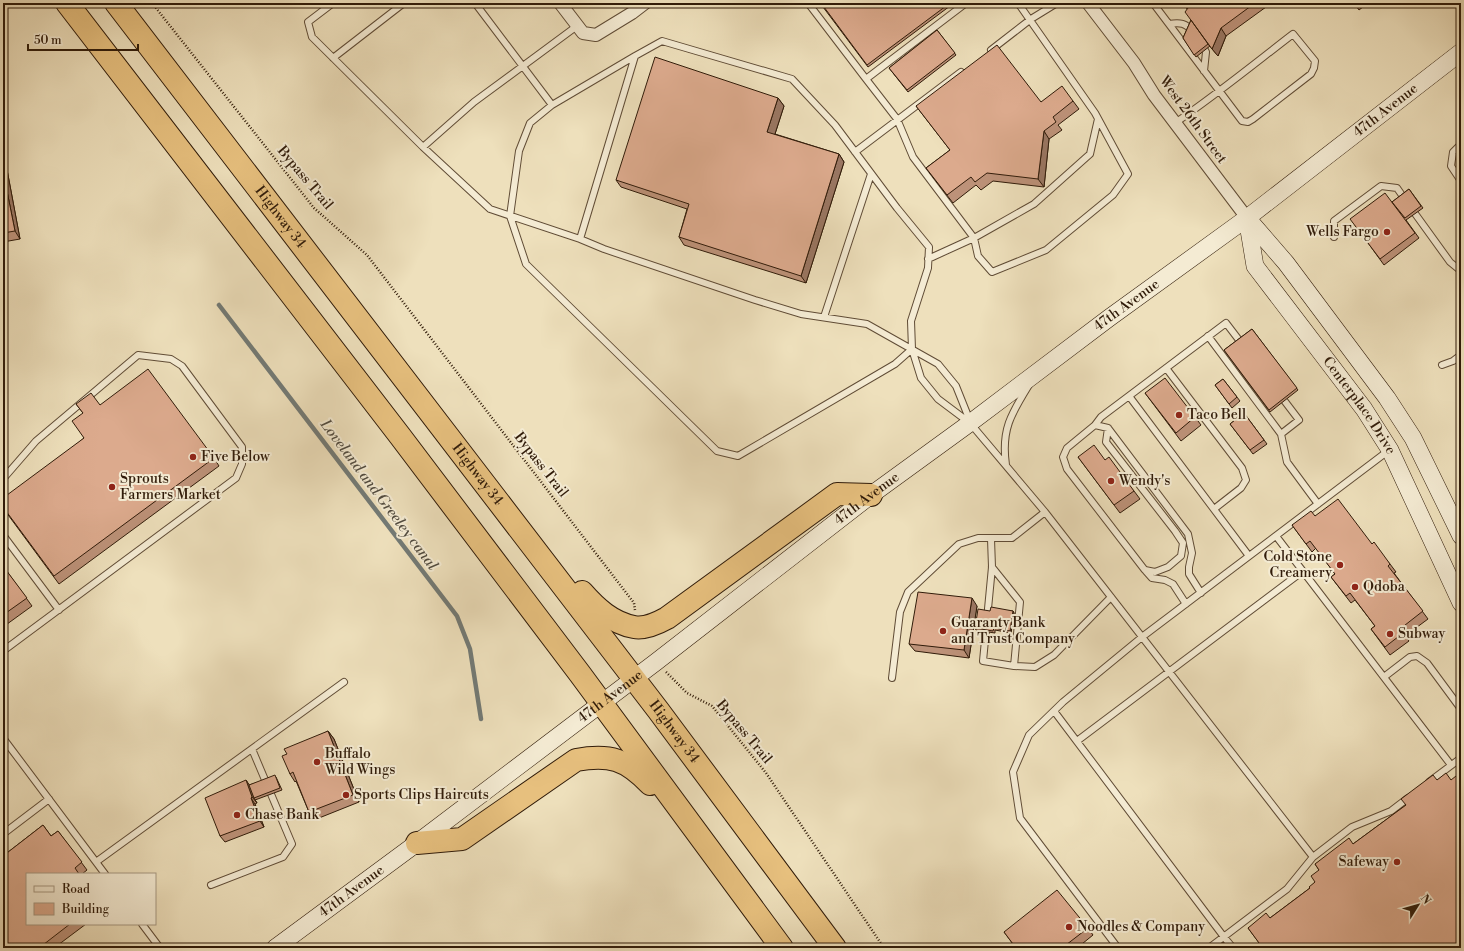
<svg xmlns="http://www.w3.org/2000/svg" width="1464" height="951" viewBox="0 0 1464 951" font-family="'Libre Bodoni',serif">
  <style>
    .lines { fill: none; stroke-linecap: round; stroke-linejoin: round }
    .stream { stroke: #737a75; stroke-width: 4.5 }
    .lane-casing { stroke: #604c36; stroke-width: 8 }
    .street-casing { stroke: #604c36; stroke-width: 14 }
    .secondary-casing { stroke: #301b09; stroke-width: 18 }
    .highway-casing { stroke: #301b09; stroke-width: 24 }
    .path { stroke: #301b09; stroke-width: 2.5; stroke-dasharray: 1 2; stroke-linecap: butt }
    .lane { stroke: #f4ebd3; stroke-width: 6 }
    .street { stroke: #f4ebd3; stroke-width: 12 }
    .secondary { stroke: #f4ebd3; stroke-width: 17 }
    .highway { stroke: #e7c07e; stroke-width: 22 }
    .wall { fill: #bd9279; stroke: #301b09 }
    .shaded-wall { fill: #9a7763; stroke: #301b09 }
    .building { fill: #dcaa8d; stroke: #301b09 }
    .poi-dot { fill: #8f2418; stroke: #f4ebd3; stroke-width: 1.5 }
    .labels { text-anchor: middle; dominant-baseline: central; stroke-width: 4; stroke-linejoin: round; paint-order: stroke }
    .street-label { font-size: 14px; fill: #301b09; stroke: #f4ebd3 }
    .poi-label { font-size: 14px; fill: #301b09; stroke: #f4ebd3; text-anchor: start }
    .water-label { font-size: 15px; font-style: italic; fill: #514b3f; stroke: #f4ebd3 }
  </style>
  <rect width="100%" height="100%" fill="#eee0bc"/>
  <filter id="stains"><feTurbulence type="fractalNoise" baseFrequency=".005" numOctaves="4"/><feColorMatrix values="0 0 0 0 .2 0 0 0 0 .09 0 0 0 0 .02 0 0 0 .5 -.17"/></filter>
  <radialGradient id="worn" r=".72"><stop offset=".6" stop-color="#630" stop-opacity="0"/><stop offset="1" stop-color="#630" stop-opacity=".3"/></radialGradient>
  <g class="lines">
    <path class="stream" d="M219 305 457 616 470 649 481 719"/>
    <defs>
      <path id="lane" d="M333 3 308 22 312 37 423 147
        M475 3 552 105 635 56
        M808 3 866 79
        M966 3 866 79 897 119 913 157 974 238 1034 204 1090 154 1098 119
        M1153 3 1242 121 1248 122 1253 119 1311 74 1314 68 1315 61 1293 34C1254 64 1216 95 1175 123
        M1169 24C1180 22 1186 23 1193 32
        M577 26 474 102 423 147 490 209 580 239
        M1201 43 1206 52 1204 71
        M991 50 1031 19 1057 3
        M333 58 404 3
        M552 105 530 123 519 151 510 216 526 264 717 451 738 456 895 364 912 349
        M1461 144 1453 152 1451 166 1461 181
        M855 152 961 72
        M1411 208 1450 262 1461 271
        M1334 237V221L1381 186 1397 188 1406 201
        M928 259 974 238 978 256 992 272 1046 250 1113 195 1128 174 1095 113 1018 3
        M824 317 871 174
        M1208 336 1281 434 1287 462 1318 504
        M1442 365 1453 361 1461 355
        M1166 368 1242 468 1246 480 1241 488 1214 509
        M1280 395 1299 420 1281 434
        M1129 396 1249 556
        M970 421 956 386 938 364 867 324 801 314 755 300 604 249 580 239 635 56 662 41 792 79 835 125 897 208 929 247 928 268 911 321 912 349 921 378 938 399 970 423 1045 512 1313 857
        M1095 425 1101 417 1226 323 1242 344
        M1108 428 1106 442 1175 531 1183 543 1181 556 1168 567 1155 572 1145 570
        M1006 465C1001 430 1011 414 1029 385
        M3 479 36 441 138 355 171 359 182 366 242 447V464L236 478 3 651
        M1450 513 1461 508
        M3 535 59 610
        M1276 536 1451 765
        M991 539 992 567 983 661 1014 666 1035 667 1054 655 1111 597
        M992 567 1020 602 1014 666
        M1186 604 1173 584 1165 580 1152 578 1144 569 1067 469 1063 457 1067 448 1095 425 1108 428 1188 534 1192 553 1189 567V574L1201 593
        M1384 677 1410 657 1417 656 1427 663 1461 709
        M892 678 900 612 908 592 959 544 978 538H1012L1045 512
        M1054 711 1224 937 1233 948
        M3 738 105 874
        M1077 741 1303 571
        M1429 782 1461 758
        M3 834 49 799
        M96 862 344 682
        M211 885 283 857 292 844 252 749
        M142 924 160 948
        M1118 948 1020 818 1013 772 1029 735 1063 702 1142 637 1388 451
        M1209 948 1287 889 1313 857 1352 827 1391 811 1408 798"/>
      <path id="street" d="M560 3 583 33 596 35 632 13 645 3
        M1088 3 1134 63 1154 95 1247 218"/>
      <g id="secondary">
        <path id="s1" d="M1247 218 1255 266 1364 409 1390 450 1461 603"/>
        <path d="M1247 218 1286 263 1387 398 1413 438 1461 536"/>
        <path id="s2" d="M275 948 417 843 656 662 871 495 970 423 1109 318 1247 218 1461 52"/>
      </g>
      <g id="highway">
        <path d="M67 3 400 436 580 674 782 948"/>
        <path id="s3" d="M116 3 658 710 835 948"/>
        <path d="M582 592C596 608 612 623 634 627 644 629 658 623 667 618L837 494 871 495"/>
        <path d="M417 843 462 839 576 760C610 754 626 759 650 784"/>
      </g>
    </defs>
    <use href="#lane" class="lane-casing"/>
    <use href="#street" class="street-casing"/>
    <use href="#secondary" class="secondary-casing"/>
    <use href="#highway" class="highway-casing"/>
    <path class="path" d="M152 3 314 208 367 255 634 603 635 610
      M666 672 687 693 712 706 766 773 884 948"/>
    <use href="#lane" class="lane"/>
    <use href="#street" class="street"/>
    <use href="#secondary" class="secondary"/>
    <use href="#highway" class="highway"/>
  </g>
  <path class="wall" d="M820 3H954L868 67Z
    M1183 3H1263L1266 7 1226 36 1218 56 1208 44 1210 46 1196 57 1183 38 1191 20 1187 9Z
    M1354 3H1368L1359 10Z
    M937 30 956 55 908 92 889 68Z
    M778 98 784 106 775 134 839 154 844 162 806 283 684 245 679 237 687 209 621 187 616 180Z
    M1073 101 1079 109 1058 125 1062 130 1049 139 1044 187 993 181 981 190 976 185 953 203 926 168 950 150 916 106Z
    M3 157 5 159 20 239 3 242Z
    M1409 189 1423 208 1406 220 1419 238 1384 265 1355 225 1392 202Z
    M1252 329 1298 390 1270 412 1224 350Z
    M1223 379 1240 401 1232 408 1215 385Z
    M1145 393 1195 417 1201 425 1181 441Z
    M76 404 100 405 214 458 219 466 59 584 3 508 84 438 83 413Z
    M1244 413 1267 444 1253 454 1230 424Z
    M1078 457 1105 460 1134 491 1140 499 1120 513Z
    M1315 516 1372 544 1390 564 1396 572 1394 573 1428 619 1405 636 1409 641 1390 655 1371 629 1375 626 1355 600 1351 603 1331 577 1335 574 1316 548 1312 552 1292 525Z
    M3 566 32 606 3 627Z
    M977 606 969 658 915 651 909 644Z
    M990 611H1013L1014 613 1011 633 995 630V633L976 630 975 628Z
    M328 731 334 739 359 802 314 820 309 812 296 781 295 782 290 774 287 754Z
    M276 777 282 790 255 800 257 803 255 804 264 827 225 842 220 836 246 780 249 785Z
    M1437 780H1451L1461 948H1263L1248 928 1270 918 1310 888 1315 882 1319 870 1315 864 1353 844 1406 805Z
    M43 825 51 836 58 831 87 870 82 874H27V924H86L54 948H3V856Z
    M1088 928 1093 935 1077 948H1016L1004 932Z"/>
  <path class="shaded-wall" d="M1221 28 1226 36 1218 56 1212 49Z
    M778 98 784 106 773 140 767 132Z
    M1044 131 1049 139 1044 187 1038 179Z
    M839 154 844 162 806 283 801 276Z
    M3 157 5 159 20 239 15 231 3 171Z
    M972 598 977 606 969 658 964 650Z
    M1013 611 1014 613 1011 633 1010 631Z
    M328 731 334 739 359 802 353 795Z
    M246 780 250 786 254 798 257 803 252 797Z
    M251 798 255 804 264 827 260 821Z"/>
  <path class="building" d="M821 3H950L867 65Z
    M1183 3H1255L1221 28 1212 49 1185 12 1188 8Z
    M1191 20 1208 44 1194 55 1183 38Z
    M937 30 955 53 907 90 889 68Z
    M997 45 1041 102 1062 86 1073 101 1053 117 1056 122 1044 131 1038 179 987 173 975 182 971 177 947 195 926 168 950 150 916 106Z
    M655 57 778 98 767 132 839 154 801 276 679 237 689 204 616 180Z
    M3 171 15 231 3 233Z
    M1409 189 1421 206 1405 218 1392 202Z
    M1385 193 1415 233 1380 259 1350 219Z
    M1252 329 1297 388 1269 410 1224 350Z
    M148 369 214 458 54 576 3 507V498L84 438 72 421 83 413 76 404 91 393 100 405Z
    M1165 378 1195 417 1176 433 1145 393Z
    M1223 379 1237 397 1229 404 1215 385Z
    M1244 413 1264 440 1250 450 1230 424Z
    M1094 445 1105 460 1109 457 1134 491 1114 505 1078 457Z
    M1338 499 1372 544 1374 542 1390 564 1388 566 1423 611 1400 629 1403 633 1385 647 1371 629 1375 626 1350 593 1346 596 1331 577 1335 574 1310 541 1306 544 1292 525 1311 511 1315 516Z
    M3 566 27 598 3 615Z
    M918 592 972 598 964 650 909 644Z
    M991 607 1013 611 1010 631 994 628 993 631 975 628 978 609 990 611Z
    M328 731 353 795 309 812 293 772 290 774 282 756 287 754 284 749Z
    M1461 772V948H1269L1265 944 1262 947 1248 928 1266 913 1270 918 1310 888 1309 887 1315 882 1311 876 1319 870 1315 864 1349 838 1353 844 1406 805 1401 799 1433 775 1437 780 1446 773 1451 780Z
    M275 775 280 788 254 798 249 785Z
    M246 780 252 797 251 798 260 821 220 836 205 798Z
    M43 825 51 836 58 831 82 862 75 868 79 874H27V924H70L39 948H3V856Z
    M1057 890 1088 928 1062 948H1016L1004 932Z"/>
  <g class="poi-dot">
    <circle cx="1387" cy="232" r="4"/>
    <circle cx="1179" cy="415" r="4"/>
    <circle cx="193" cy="457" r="4"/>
    <circle cx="1111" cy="481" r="4"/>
    <circle cx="112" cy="487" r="4"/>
    <circle cx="1340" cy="565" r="4"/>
    <circle cx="1355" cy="587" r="4"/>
    <circle cx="943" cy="631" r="4"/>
    <circle cx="1390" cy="634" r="4"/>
    <circle cx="317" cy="762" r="4"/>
    <circle cx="346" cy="795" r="4"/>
    <circle cx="237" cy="815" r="4"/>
    <circle cx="1397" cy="862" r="4"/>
    <circle cx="1069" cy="927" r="4"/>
  </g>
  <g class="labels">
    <g class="street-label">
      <text stroke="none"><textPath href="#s2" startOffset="1391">47th Avenue</textPath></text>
      <text transform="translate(1193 120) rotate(54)">West 26th Street</text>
      <text transform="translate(305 178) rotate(50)">Bypass Trail</text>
      <text stroke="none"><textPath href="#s3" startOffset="270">Highway 34</textPath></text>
      <text stroke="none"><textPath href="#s2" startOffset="1067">47th Avenue</textPath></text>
      <text stroke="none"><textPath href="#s1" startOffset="223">Centerplace Drive</textPath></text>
      <text transform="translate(541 465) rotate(52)">Bypass Trail</text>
      <text stroke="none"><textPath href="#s3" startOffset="594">Highway 34</textPath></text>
      <text stroke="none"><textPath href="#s2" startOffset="743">47th Avenue</textPath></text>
      <text stroke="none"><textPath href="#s2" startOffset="419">47th Avenue</textPath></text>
      <text stroke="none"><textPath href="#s3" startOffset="918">Highway 34</textPath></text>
      <text transform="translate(744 732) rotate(50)">Bypass Trail</text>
      <text stroke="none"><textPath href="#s2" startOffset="95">47th Avenue</textPath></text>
    </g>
    <g class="poi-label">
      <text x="1379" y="232" text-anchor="end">Wells Fargo</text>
      <text x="1187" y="415">Taco Bell</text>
      <text x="201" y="457">Five Below</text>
      <text x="120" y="479">Sprouts<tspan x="120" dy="16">Farmers Market</tspan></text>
      <text x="1119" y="481">Wendy's</text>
      <text x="1332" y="557" text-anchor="end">Cold Stone<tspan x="1332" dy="16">Creamery</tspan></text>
      <text x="1363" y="587">Qdoba</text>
      <text x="951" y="623">Guaranty Bank<tspan x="951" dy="16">and Trust Company</tspan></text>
      <text x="1398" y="634">Subway</text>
      <text x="325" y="754">Buffalo<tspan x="325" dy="16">Wild Wings</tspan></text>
      <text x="354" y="795">Sports Clips Haircuts</text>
      <text x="245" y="815">Chase Bank</text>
      <text x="1389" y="862" text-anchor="end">Safeway</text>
      <text x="1077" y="927">Noodles &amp; Company</text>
    </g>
    <g class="water-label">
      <text transform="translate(379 495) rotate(53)">Loveland and Greeley canal</text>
    </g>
  </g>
  <rect width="1464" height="951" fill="none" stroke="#eee0bc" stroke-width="16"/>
  <rect x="4" y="4" width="1456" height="943" fill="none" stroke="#301b09" stroke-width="2"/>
  <rect x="8" y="8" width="1448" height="935" fill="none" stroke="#301b09"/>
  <rect x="26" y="873" width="130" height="52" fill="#f4ebd3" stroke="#a69882"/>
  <rect x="34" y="886" width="20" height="6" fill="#f4ebd3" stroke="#a69882"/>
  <text x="62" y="893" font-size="12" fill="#301b09">Road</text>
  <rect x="34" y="903" width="20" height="12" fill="#dcaa8d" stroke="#a69882"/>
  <text x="62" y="913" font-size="12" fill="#301b09">Building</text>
  <g transform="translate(1418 905) rotate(53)" stroke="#f4ebd3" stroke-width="3" paint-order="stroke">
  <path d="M0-3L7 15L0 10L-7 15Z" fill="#301b09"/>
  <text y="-6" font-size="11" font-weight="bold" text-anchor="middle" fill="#301b09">N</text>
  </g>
  <path d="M28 44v6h110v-6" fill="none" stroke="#301b09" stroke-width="2"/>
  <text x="34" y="44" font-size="12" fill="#301b09" stroke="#f4ebd3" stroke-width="3" paint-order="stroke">50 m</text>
  <rect width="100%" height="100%" filter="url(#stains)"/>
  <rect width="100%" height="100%" fill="url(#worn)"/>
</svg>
